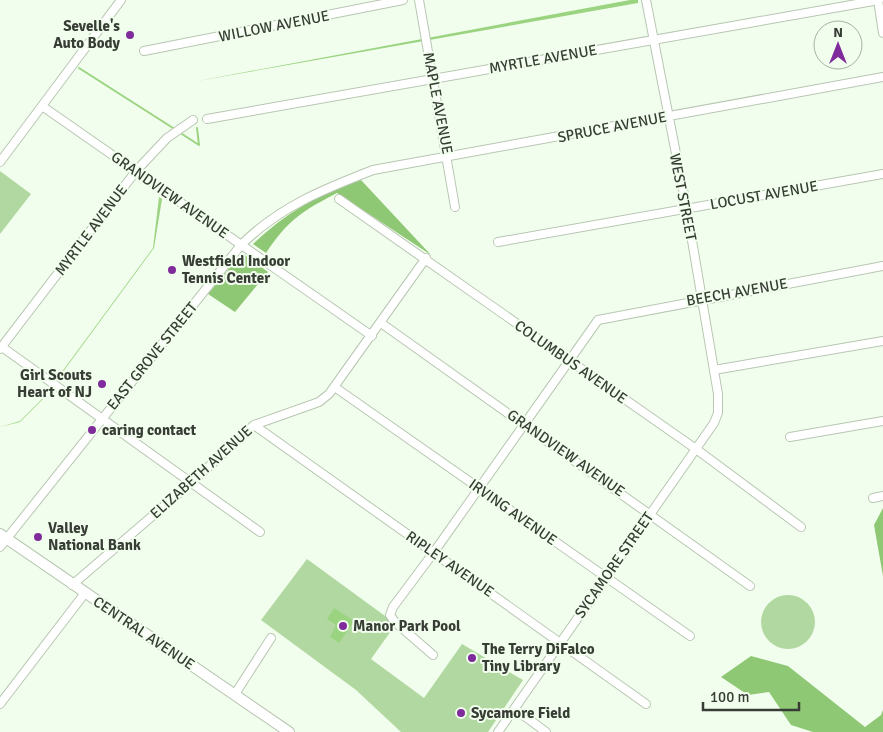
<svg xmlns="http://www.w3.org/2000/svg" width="883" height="732" viewBox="0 0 883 732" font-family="Signika,sans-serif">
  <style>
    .green { fill: #b1d8a0 }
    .forest { fill: #8fc875 }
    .water { fill: #9bd481 }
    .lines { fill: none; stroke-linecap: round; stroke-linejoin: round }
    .stream { stroke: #9bd481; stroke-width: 2 }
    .street-casing { stroke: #b8c6b2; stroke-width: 10 }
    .secondary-casing { stroke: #b8c6b2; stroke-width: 12 }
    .street { stroke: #fff; stroke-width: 8 }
    .secondary { stroke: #fff; stroke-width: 10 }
    .poi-dot { fill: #7f2b9b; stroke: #f2feed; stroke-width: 2 }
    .labels { text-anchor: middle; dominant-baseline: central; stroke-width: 4; stroke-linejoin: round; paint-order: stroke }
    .poi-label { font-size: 15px; font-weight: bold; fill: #373d35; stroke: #f2feed; text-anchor: start }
    .street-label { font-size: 15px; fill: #373d35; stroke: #f2feed }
  </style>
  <rect width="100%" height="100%" fill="#f2feed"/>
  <path class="green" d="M0 171 31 194 0 234Z
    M307 559 396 624 371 659 424 698 462 644 523 680 488 732H401L356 690 261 620Z
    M761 622a27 27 0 1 1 54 0a27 27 0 1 1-54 0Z"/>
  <path class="forest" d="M361 180 431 255 337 193C302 211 288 220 266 253L253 244C284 214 320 193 361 180Z
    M242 253 268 272 235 312 208 294Z
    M883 508V576L874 525Z
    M751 656 788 666 865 727 881 715 883 710V732H813L791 725 769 692 748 695 721 677Z"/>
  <path class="water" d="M630 0H638V3L192 82 196 117 192 82Z
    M159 197 162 199 154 248 43 399 20 422 0 427 20 421 42 399 153 248Z
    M334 608 354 621 339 643 330 637 336 625 327 619Z"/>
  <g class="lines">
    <path class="stream" d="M79 68 173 128
      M197 128 199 145
      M182 134 199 145"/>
    <defs>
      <path id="street" d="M419 0 455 207
        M878 0 883 33
        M144 51 403 0
        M42 106 372 336
        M207 119 879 0
        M0 162 121 0
        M339 199 696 449 801 527
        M498 242 883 174
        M381 323 750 586
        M2 347 260 532
        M0 349 136 171 167 138 193 120
        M714 370 883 341
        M336 388 690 636
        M254 425 646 704
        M790 437 883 421
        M873 498 883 496
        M0 547 241 245C279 207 324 189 373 170L883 77
        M72 585 192 482 254 425 319 402 329 394 426 258
        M433 655 395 622 390 615 393 607 434 552 598 320 883 266
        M235 694 271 638
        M0 704 85 593
        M515 709 546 732
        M498 732 714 423 718 413V394L686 205 646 0"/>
      <path id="secondary" d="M0 534 289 732"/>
    </defs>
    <use href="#street" class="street-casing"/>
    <use href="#secondary" class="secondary-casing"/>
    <use href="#street" class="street"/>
    <use href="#secondary" class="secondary"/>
  </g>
  <g class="poi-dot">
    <circle cx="130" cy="35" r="5"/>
    <circle cx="172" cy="270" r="5"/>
    <circle cx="102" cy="384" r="5"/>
    <circle cx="92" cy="430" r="5"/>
    <circle cx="38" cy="537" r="5"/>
    <circle cx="343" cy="626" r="5"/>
    <circle cx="472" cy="658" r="5"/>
    <circle cx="461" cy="713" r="5"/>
  </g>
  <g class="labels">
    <g class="poi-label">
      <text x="120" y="26" text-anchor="end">Sevelle's<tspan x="120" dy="17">Auto Body</tspan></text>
      <text x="182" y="261">Westfield Indoor<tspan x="182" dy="17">Tennis Center</tspan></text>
      <text x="92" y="375" text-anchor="end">Girl Scouts<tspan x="92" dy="17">Heart of NJ</tspan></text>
      <text x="102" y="430">caring contact</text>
      <text x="48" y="528">Valley<tspan x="48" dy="17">National Bank</tspan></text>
      <text x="353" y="626">Manor Park Pool</text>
      <text x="482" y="649">The Terry DiFalco<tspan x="482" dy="17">Tiny Library</tspan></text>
      <text x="471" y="713">Sycamore Field</text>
    </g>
    <g class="street-label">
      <text transform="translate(274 26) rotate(-11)">WILLOW AVENUE</text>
      <text transform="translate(543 59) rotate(-10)">MYRTLE AVENUE</text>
      <text transform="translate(438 103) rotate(79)">MAPLE AVENUE</text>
      <text transform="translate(612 127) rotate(-11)">SPRUCE AVENUE</text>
      <text transform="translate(170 195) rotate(35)">GRANDVIEW AVENUE</text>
      <text transform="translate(764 195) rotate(-10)">LOCUST AVENUE</text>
      <text transform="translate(683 197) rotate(79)">WEST STREET</text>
      <text transform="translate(91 230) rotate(-53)">MYRTLE AVENUE</text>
      <text transform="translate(737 292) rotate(-10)">BEECH AVENUE</text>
      <text transform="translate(152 356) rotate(-51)">EAST GROVE STREET</text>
      <text transform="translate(571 362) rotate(35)">COLUMBUS AVENUE</text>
      <text transform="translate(566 453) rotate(35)">GRANDVIEW AVENUE</text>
      <text transform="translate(201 472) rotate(-42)">ELIZABETH AVENUE</text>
      <text transform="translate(513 512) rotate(35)">IRVING AVENUE</text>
      <text transform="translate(450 564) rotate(35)">RIPLEY AVENUE</text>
      <text transform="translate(614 565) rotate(-55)">SYCAMORE STREET</text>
      <text transform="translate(144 633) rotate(34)">CENTRAL AVENUE</text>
    </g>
  </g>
  <g transform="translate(838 45)"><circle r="24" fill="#f2feed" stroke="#a7b1a3"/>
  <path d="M0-4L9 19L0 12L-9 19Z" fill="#7f2b9b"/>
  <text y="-8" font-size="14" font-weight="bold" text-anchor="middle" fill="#373d35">N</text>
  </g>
  <path d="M703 702v8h96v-8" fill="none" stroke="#373d35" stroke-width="2.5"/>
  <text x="710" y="702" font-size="15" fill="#373d35" stroke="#f2feed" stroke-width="4" paint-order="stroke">100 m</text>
</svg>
